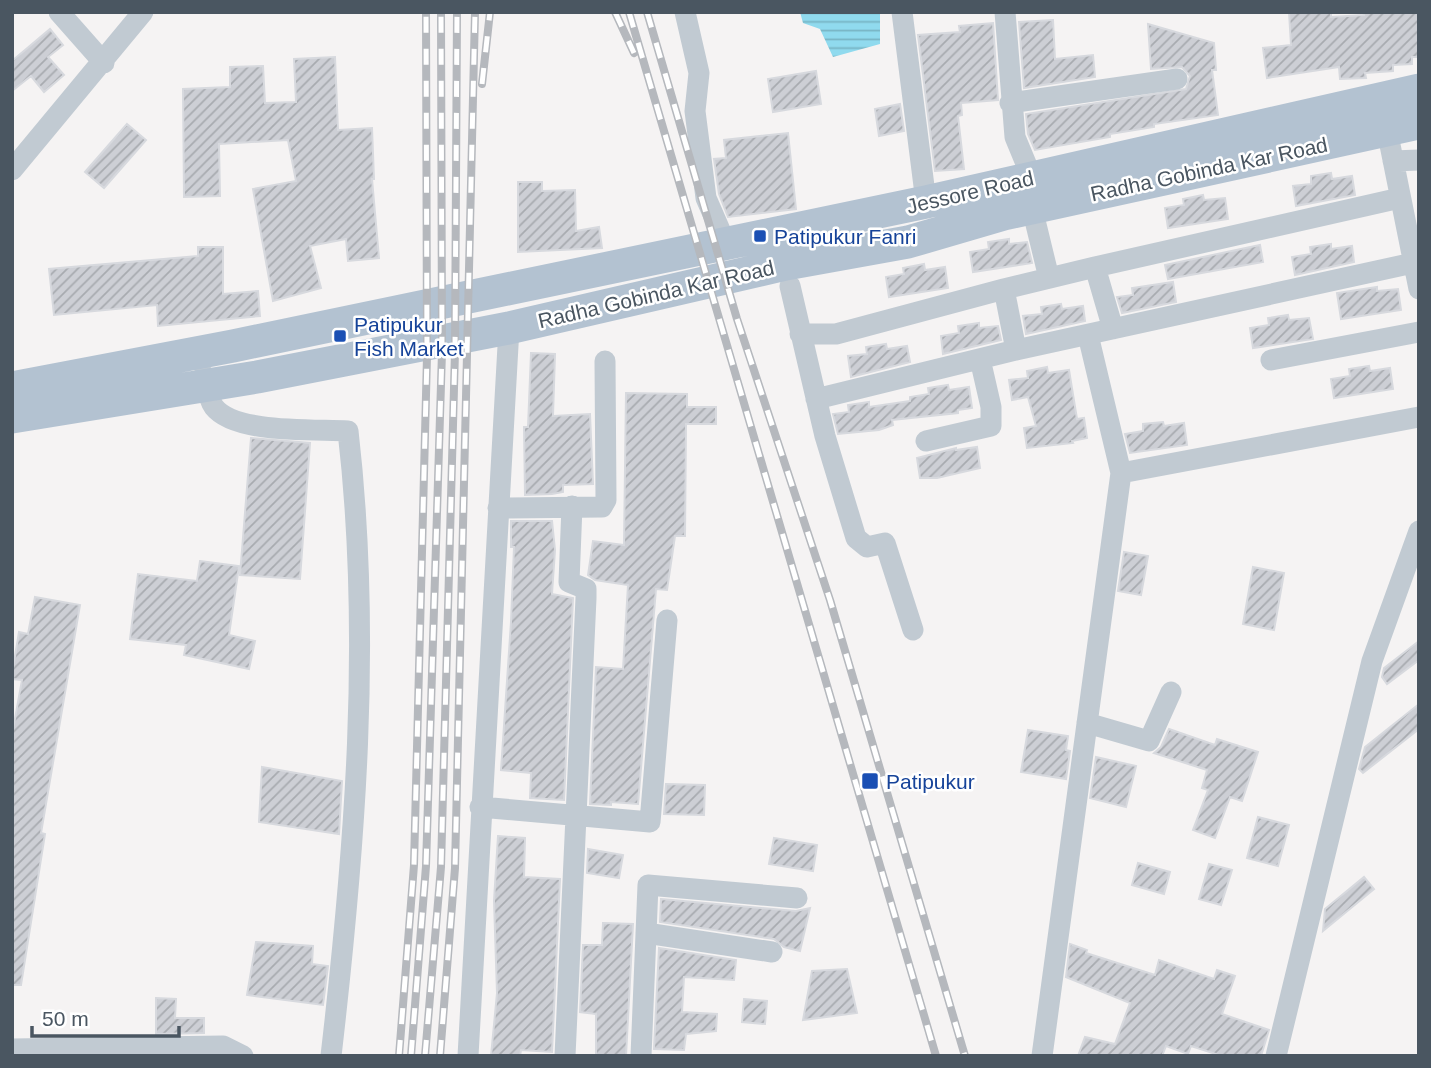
<svg xmlns="http://www.w3.org/2000/svg" width="1431" height="1068" viewBox="0 0 1431 1068" font-family="Arial,sans-serif">
  <style>
    .water { fill: url(#water-rules) }
    .building { fill: url(#building-hatch); stroke: #d7d9de; stroke-width: 2 }
    .lines { fill: none; stroke-linecap: round; stroke-linejoin: round }
    .street { stroke: #c1cad2; stroke-width: 21 }
    .primary { stroke: #b3c2d1; stroke-width: 33 }
    .rail-casing { stroke: #b5b8bd; stroke-width: 8 }
    .rail { stroke: #fff; stroke-width: 5; stroke-dasharray: 16; stroke-linecap: butt }
    .transit-dot { fill: #1a4fb4; stroke: #fff; stroke-width: 2.5 }
    .labels { text-anchor: middle; dominant-baseline: central; stroke-width: 5; stroke-linejoin: round; paint-order: stroke }
    .street-label { font-size: 21px; fill: #4a5661; stroke: #fff }
    .transit-label { font-size: 21px; fill: #164399; stroke: #fff; text-anchor: start }
  </style>
  <defs>
    <pattern id="water-rules" width="6" height="5" patternUnits="userSpaceOnUse" patternTransform="scale(1.75)"><rect width="6" height="5" fill="#90daee"/><path d="M0 2.5h6" fill="none" stroke="#78b4c4"/></pattern>
    <pattern id="building-hatch" width="6" height="6" patternUnits="userSpaceOnUse" patternTransform="scale(1.75)"><rect width="6" height="6" fill="#cdcfd5"/><path d="M-1 1l2-2M0 6l6-6M5 7l2-2" fill="none" stroke="#a8abb0"/></pattern>
  </defs>
  <rect width="100%" height="100%" fill="#f5f3f3"/>
  <path class="water" d="M800 12H880V44L833 57 820 29 803 23Z"/>
  <path class="building" d="M1289 12 1331 13V17L1364 15 1363 12H1419V57H1412V64L1393 65V71L1365 73 1366 78 1340 79 1339 67 1267 78 1263 48 1291 45Z
    M1053 20 1055 59 1093 55 1095 77 1024 88 1019 22Z
    M993 23 998 100 961 103 962 115 958 116 964 169 935 171 918 35 960 32 959 26Z
    M1148 24 1214 43 1216 70H1212L1218 115 1154 124V127L1110 134V137L1035 150 1028 134 1026 114 1186 89 1190 76 1182 67 1151 69Z
    M50 29 63 45 48 57 64 75 44 92 31 76 12 91V61Z
    M335 57 338 130 372 128 374 179H372L379 258 348 261 346 239 310 246 321 288 273 301 253 189 296 181 288 140 219 144 220 196 184 197 183 89 230 87V67L263 66 265 103 296 102 294 59Z
    M816 71 821 104 773 112 768 79Z
    M900 104 904 131 879 136 875 109Z
    M127 124 146 140 104 188 85 172Z
    M788 133 796 209 728 217 719 194 714 159 726 158 724 140Z
    M1331 173 1332 179 1352 176 1355 195 1296 206 1293 186 1311 184V176Z
    M518 182H542V191L575 190 576 231 599 227 602 248 518 252Z
    M1203 195 1204 200 1225 198 1228 219 1168 228 1165 208 1184 205 1183 199Z
    M1009 239V244L1027 242 1032 263 973 272 970 252 989 249 988 242Z
    M1331 244V249L1352 246 1354 262 1295 275 1292 257 1311 254 1310 247Z
    M1260 245 1263 262 1168 279 1165 265Z
    M198 247H223V294L258 291 260 316 158 326 157 305 54 315 49 269 198 256Z
    M924 264 925 270 945 267 948 288 889 297 886 277 904 274 903 268Z
    M1173 282 1176 302 1122 313 1117 297 1133 295 1132 288Z
    M1377 287V291L1398 289 1401 310 1341 319 1337 293Z
    M1061 304 1062 309 1083 306 1085 321 1026 334 1023 316 1042 314 1041 307Z
    M1288 315 1289 320 1309 318 1313 339 1253 348 1250 328 1269 325 1268 318Z
    M979 323V328L998 326 1001 340 943 354 941 336 959 333 958 326Z
    M886 344 887 349 907 346 910 362 851 377 848 356 867 354 866 347Z
    M531 353 555 354 553 416 590 414 593 484 563 485V492L552 494 525 495 524 427H528Z
    M1369 366 1370 371 1390 368 1393 389 1334 398 1331 379 1350 376 1349 369Z
    M1047 367 1048 373 1069 370 1077 419 1084 418 1087 438 1072 441 1073 443 1027 448 1024 428 1036 426 1028 397 1012 400 1009 380 1028 378 1027 371Z
    M948 385 949 390 969 387 972 408 958 410V413L892 420 893 425 879 430 838 434 833 414 849 412 848 405 869 402V407L910 401V397L929 394 928 388Z
    M626 393 687 394V407H716V424H686L685 536H675L667 590 656 589 638 804 611 802V805L590 804 596 667 623 669 628 585 595 580 588 575 593 541 624 545Z
    M1163 422 1164 426 1184 423 1187 445 1130 453 1125 434 1143 431V424Z
    M251 438 310 443 300 579 240 575Z
    M977 447 980 468 937 478H920L917 458 956 448V450Z
    M511 521H552L555 550 552 594 573 598 564 800 530 798 531 773 501 770 511 622 514 547H511Z
    M1124 552 1148 556 1141 595 1118 591Z
    M200 561 239 566 229 635 255 641 249 669 184 655 186 645 130 639 138 574 197 581Z
    M1253 567 1284 573 1274 630 1243 624Z
    M35 597 80 605 41 833 45 834 21 985H12V735L22 680 12 679V674L19 632 28 634Z
    M1419 641V660L1387 684 1382 677 1384 668Z
    M1419 704V729L1363 773 1359 769 1365 747Z
    M1169 729 1215 745 1217 739 1258 752 1242 801 1230 797 1215 838 1193 830 1208 790 1202 788 1207 770 1154 753 1161 747Z
    M1028 730 1068 736 1066 750 1070 751 1066 779 1021 772Z
    M1096 757 1136 766 1126 807 1090 798Z
    M262 767 342 781 339 834 259 822Z
    M666 784 705 785 704 815 664 814Z
    M1258 817 1289 825 1278 866 1247 858Z
    M498 836 525 838 524 877 560 879 552 1052 521 1050 520 1056H491L497 993 494 901Z
    M774 838 817 845 813 871 769 864Z
    M588 849 623 855 619 878 587 873Z
    M1138 863 1170 872 1164 894 1132 885Z
    M1209 864 1232 870 1221 905 1199 899Z
    M1364 877 1374 889 1323 931 1325 909Z
    M661 899 796 911 810 908 800 951 784 947 774 939 660 922Z
    M603 923 633 924 626 1056H596V1014L580 1012 583 945H602Z
    M256 942 313 946 312 964 328 966 323 1005 247 995Z
    M1070 944 1087 950 1086 953 1155 975 1159 960 1214 979 1217 970 1235 976 1222 1014 1269 1030 1261 1056H1222L1191 1046 1188 1054 1166 1046 1162 1056H1078L1085 1037 1115 1044 1130 1003 1066 977Z
    M659 948 736 960 734 980 684 977 682 1012 717 1014 716 1031 686 1034 684 1050 654 1049Z
    M847 969 857 1013 803 1020 812 971Z
    M156 998 176 999 175 1018H204V1033L156 1034Z
    M744 999 767 1001 765 1024 742 1022Z"/>
  <g class="lines">
    <path class="street" d="M59 12 104 63
      M685 12 699 73 695 111 706 198 726 244
      M902 12 926 202
      M1005 12 1015 137 1032 178
      M1010 103 1177 79
      M1385 120 1419 289
      M1393 161 1419 160
      M12 170 143 12
      M1032 208 1049 278
      M1095 267 1400 198
      M790 286 825 436 856 538 867 547 885 543 913 630
      M800 334H836L1004 289
      M1016 350 1004 289 1095 267 1113 329
      M1271 360 1419 332
      M204 375C206 384 208 399 214 407 235 434 315 429 348 431 372 638 355 849 331 1056
      M816 399 1016 350 1413 263
      M926 441 991 426V407L980 359
      M1121 473 1419 417
      M498 508 602 507 606 500 605 361
      M1087 723 1149 741 1171 692
      M480 807 650 822 667 620
      M646 933 772 952
      M12 1049 223 1046 243 1056
      M468 1056 509 328
      M565 1056 586 598V589L569 582 572 506
      M641 1056 648 885 797 898
      M1042 1056 1121 473 1088 335
      M1276 1056 1372 661 1419 531"/>
    <path class="primary" d="M12 388 233 346 926 202 1419 90
      M12 417 257 377 509 328 786 264 908 242 1004 214 1419 123"/>
    <defs>
      <path id="rail" d="M615 12 634 53
        M629 12 936 1056
        M647 12 737 319 830 600 965 1056
        M482 84 490 12
        M399 1056 414 865 427 356 426 12
        M411 1056 426 866 442 352 441 12
        M425 1056 441 867 455 351 457 12
        M440 1056 455 868 475 12"/>
    </defs>
    <use href="#rail" class="rail-casing"/>
    <use href="#rail" class="rail"/>
  </g>
  <g class="transit-dot">
    <rect x="753" y="229" width="14" height="14" rx="3.5"/>
    <rect x="333" y="329" width="14" height="14" rx="3.5"/>
    <rect x="861" y="772" width="18" height="18" rx="3.5"/>
  </g>
  <g class="labels">
    <g class="street-label">
      <text transform="translate(1209 169) rotate(-12)">Radha Gobinda Kar Road</text>
      <text transform="translate(970 192) rotate(-13)">Jessore Road</text>
      <text transform="translate(656 294) rotate(-13)">Radha Gobinda Kar Road</text>
    </g>
    <g class="transit-label">
      <text x="774" y="236">Patipukur Fanri</text>
      <text x="354" y="324">Patipukur<tspan x="354" dy="24">Fish Market</tspan></text>
      <text x="886" y="781">Patipukur</text>
    </g>
  </g>
  <rect width="1431" height="1068" fill="none" stroke="#4a5661" stroke-width="28"/>
  <path d="M32 1026v10h147v-10" fill="none" stroke="#4a5661" stroke-width="3.5"/>
  <text x="42" y="1026" font-size="21" fill="#4a5661" stroke="#ffffff" stroke-width="5" paint-order="stroke">50 m</text>
</svg>
